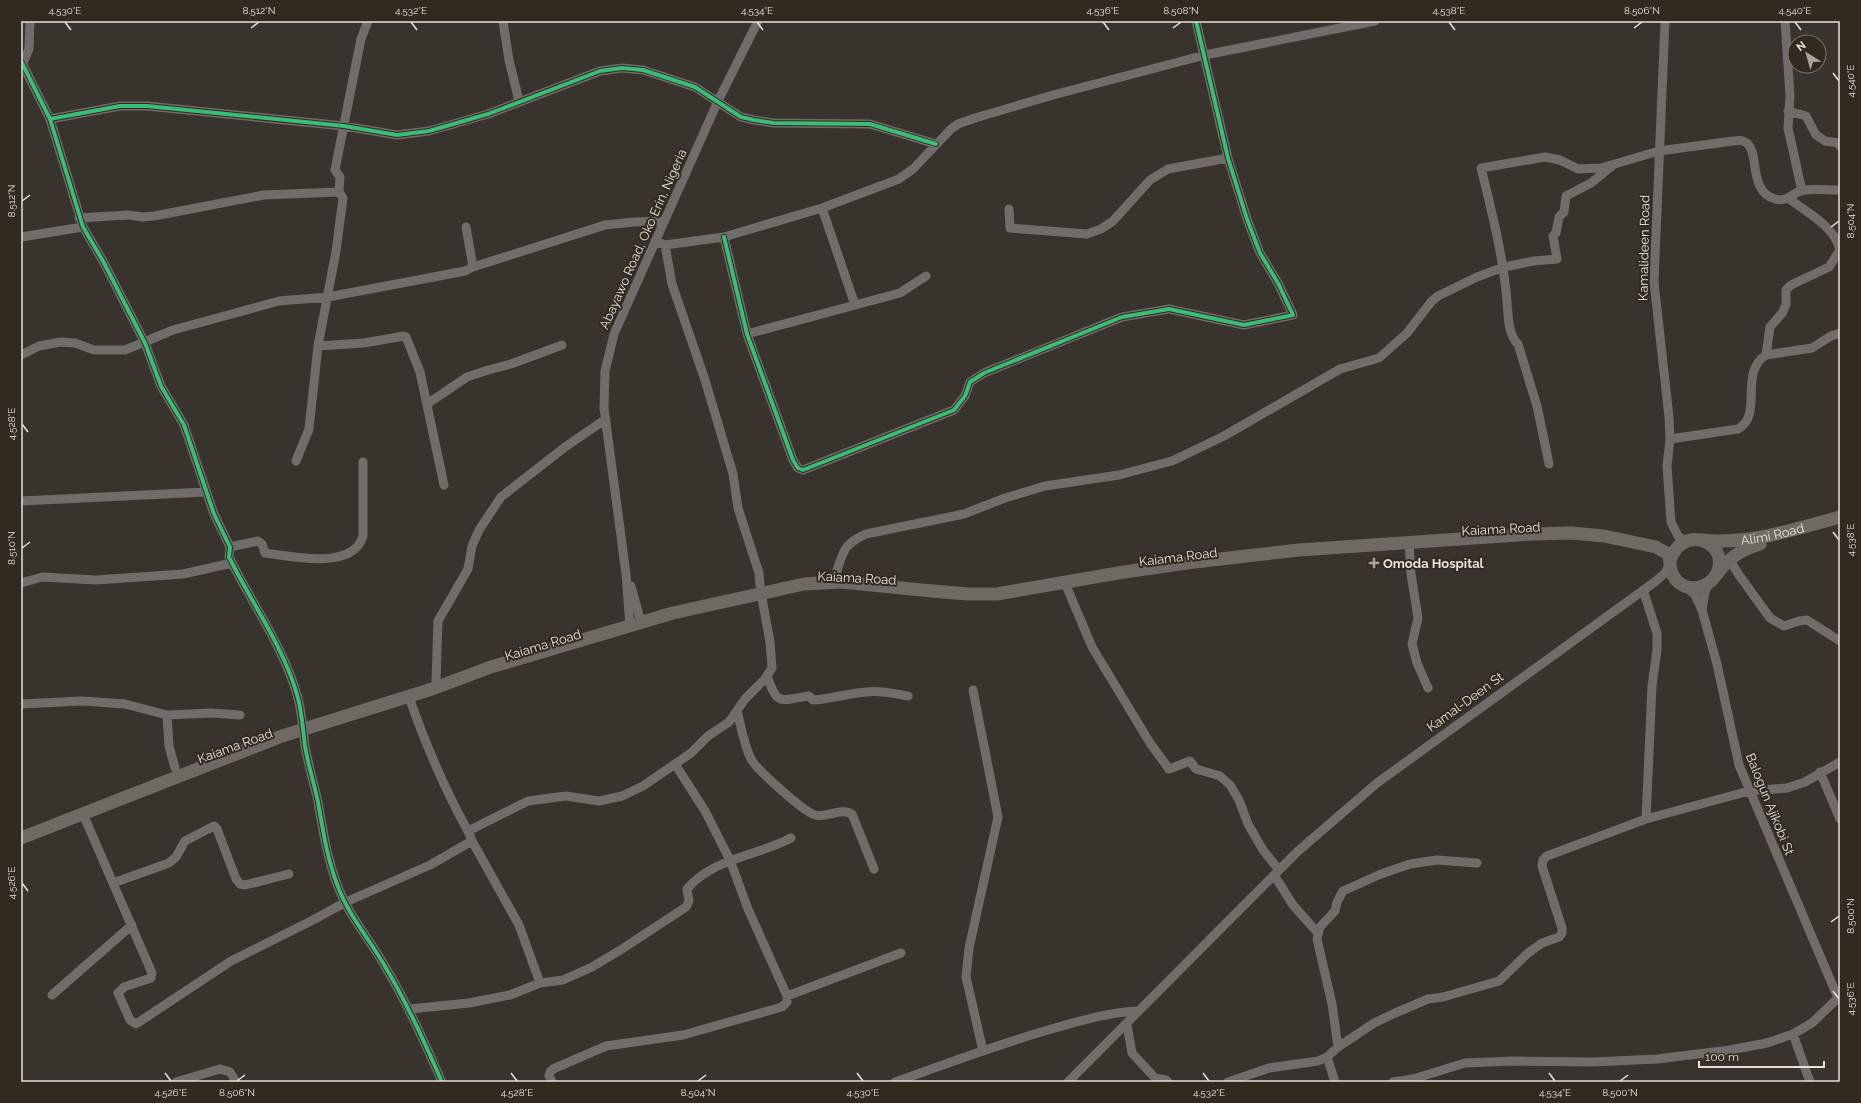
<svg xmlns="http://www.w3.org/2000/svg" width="1861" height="1103" viewBox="0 0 1861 1103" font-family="Raleway,sans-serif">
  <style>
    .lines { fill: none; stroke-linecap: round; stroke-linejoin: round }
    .minor { stroke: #6f6c6a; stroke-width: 9 }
    .highway { stroke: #6e6965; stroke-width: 13 }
    .cycleway-casing { stroke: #332a1f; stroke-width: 6 }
    .cycleway { stroke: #3abd76; stroke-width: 4 }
    .ticks { fill: none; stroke: #e7e1da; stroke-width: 1.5 }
    .poi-dot { fill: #aaa49e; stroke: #332a1f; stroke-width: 1.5 }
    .labels { text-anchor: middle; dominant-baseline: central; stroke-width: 4; stroke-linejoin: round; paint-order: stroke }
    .street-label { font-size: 13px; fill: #e7e1da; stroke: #332a1f }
    .poi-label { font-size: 13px; font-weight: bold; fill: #e7e1da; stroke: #332a1f; text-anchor: start }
    .neatline { fill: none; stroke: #e7e1da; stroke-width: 1.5 }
    .ticks-label { font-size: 10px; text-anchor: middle; fill: #e7e1da }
  </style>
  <rect width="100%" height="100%" fill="#39332e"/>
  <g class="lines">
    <path class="minor" d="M503 21 509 60 519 101
      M1665 21 1654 282 1669 417 1670 439 1667 466 1671 522 1678 536 1685 541
      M1785 21 1790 96 1788 128 1802 191
      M21 61 50 119 83 227 103 261 145 343 161 386 184 425 214 514 230 547 229 557C252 604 284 647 298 698 302 714 303 730 305 746 308 765 314 783 318 802 323 830 327 858 337 884 347 913 368 937 383 963 406 1001 424 1041 442 1082
      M23 63 29 49 30 21
      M1788 111 1806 116 1816 135 1825 141 1838 143 1840 146
      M50 119 120 106H147L344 126 397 135 429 131 488 114 600 71 622 68 643 70 695 87 741 117 754 120 774 123 870 124 936 144
      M339 192 340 177 335 170 361 39 368 21
      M822 208 855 305
      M1009 209 1010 228 1087 234 1101 229 1113 221 1150 180 1168 169 1228 158
      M79 218 128 215 143 217 154 216 264 195 339 192 343 198 336 251 318 346 309 429 296 461
      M466 227 473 267
      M21 237 83 227
      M724 237 747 334 793 460 798 468 803 470 954 410 965 396 970 382 984 373 1122 317 1169 309 1244 325 1293 315 1278 283 1260 253 1247 219 1228 158 1196 21
      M655 241 665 245 724 237 822 208 899 179 913 169 951 129 958 124 975 118 1053 95 1205 55 1375 21
      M665 245 672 284 705 380 733 474 738 508 759 573 760 585
      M747 334 900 293 926 276
      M318 346 364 343 404 336 406 337 420 372 444 485
      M21 355 39 346 60 342 75 343 94 350H125L173 330 279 301 328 297 465 271 473 267 605 225 634 222 664 221
      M1766 355 1770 327 1783 312 1786 304V290L1791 285 1829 267 1840 250C1835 226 1806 212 1788 198
      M427 404 467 377 488 370 511 364 562 345
      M1670 439 1738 429C1764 415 1738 373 1766 355L1812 348 1831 336 1840 333
      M1549 464 1537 406 1518 344C1508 335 1508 315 1507 301 1503 256 1492 212 1481 168L1545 157 1560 160 1578 169 1601 168 1659 151 1733 141C1736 141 1740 140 1743 141 1762 147 1746 191 1775 199 1786 203 1794 192 1803 190 1815 189 1828 190 1840 190
      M21 501 206 492
      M1409 542 1411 574 1418 618 1412 644 1417 663 1428 688
      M230 547 258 541 262 544 265 553C291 556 353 571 363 536V462
      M1729 559 1739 575 1770 618 1784 626 1799 621 1807 620 1840 641
      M836 574C843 552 843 544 866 534L964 514 1005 498 1045 486 1119 475 1172 461 1224 436 1340 369 1379 358 1407 333 1431 302 1438 296 1477 277 1504 267 1534 261 1557 259 1553 236 1556 233 1559 217 1564 212 1566 196 1591 183 1613 165
      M21 583 42 577 96 580 183 574 232 563
      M1065 583 1092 647 1150 743 1169 769 1190 761 1196 769 1220 776 1230 785 1239 800 1248 824 1263 850 1279 870
      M631 586 641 622
      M1685 586 1695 595 1702 610 1717 664 1739 765 1835 991 1840 999
      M1643 590 1657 633V650L1652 686 1646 819
      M1702 610 1705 592 1709 583
      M630 626 626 574 604 408 605 371 614 334 718 101 758 21
      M767 676C778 707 779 700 809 696L813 700C832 699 848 693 867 692 880 690 895 694 908 696
      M436 681 438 621 468 569 472 546 479 530 501 497 565 447 606 419
      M973 690 998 817 969 948 966 977 983 1051
      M409 697C425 743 445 790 469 833
      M21 704 82 701 125 704 167 715 211 713 240 715
      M737 711C741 726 744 745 751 759 756 769 804 812 815 815 827 818 841 807 852 814L874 869
      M167 715 169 746 175 768
      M1820 772 1840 819
      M83 814 152 973 151 978 124 987 118 993 130 1020 136 1024 231 961 313 920 346 902 430 865 472 841
      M1274 875 1293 905 1317 932
      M113 883 169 863 176 857 185 841 214 826 217 829 236 879 240 884 245 885 289 874
      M540 983 519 925 472 841 469 833 470 830 528 801 566 796 599 801 622 796 643 786 691 753 708 736 729 722 745 699 765 679 772 668 770 642 761 593
      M52 995 132 925
      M787 996 901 953
      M410 1009 469 1003 510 995 540 983 563 980 592 967 622 949 686 907 689 901 687 889C713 858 757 856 791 838
      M1127 1025 1132 1053 1155 1078 1166 1080 1168 1082
      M1793 1034 1810 1082
      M1338 1047 1332 1004 1317 939 1320 927 1335 911 1337 902 1343 891 1381 874 1410 864 1437 860 1477 863
      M1327 1057 1335 1082
      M176 1082 220 1069 230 1072 236 1082
      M552 1082 549 1076 550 1072 553 1069 606 1046 683 1035 782 1007 787 1002V996L748 909 730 860 705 811 675 764
      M895 1082C949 1063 1001 1043 1055 1028 1083 1020 1110 1012 1139 1011
      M1068 1082 1297 852 1377 783 1656 581 1665 573 1670 564
      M1228 1082 1269 1068 1318 1061 1327 1057 1338 1047 1374 1023 1393 1014 1428 999 1443 997 1499 981 1528 953 1542 943 1559 937 1562 933V928L1542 866 1543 860 1547 856 1646 819 1749 791 1787 788 1805 782 1840 762
      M1393 1082 1413 1079 1465 1063 1514 1061 1592 1062 1657 1059 1730 1050 1767 1043 1793 1034 1812 1023 1839 997"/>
    <g class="highway">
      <path id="s1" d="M1703 540C1750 545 1795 529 1840 517"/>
      <path d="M1717 574C1729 558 1740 550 1760 544"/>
      <path d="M21 838 282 736 432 689 491 667 673 613 804 584 841 582 932 591 968 594H997L1124 572 1194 562 1299 550 1532 534 1571 533 1604 536 1656 547 1668 554C1671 561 1669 570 1674 577 1686 596 1715 588 1719 567 1724 538 1680 526 1670 561"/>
    </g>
    <defs>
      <path id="cycleway" d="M21 61 50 119 83 227 103 261 145 343 161 386 184 425 214 514 230 547 229 557C252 604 284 647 298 698 302 714 303 730 305 746 308 765 314 783 318 802 323 830 327 858 337 884 347 913 368 937 383 963 406 1001 424 1041 442 1082
        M50 119 120 106H147L344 126 397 135 429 131 488 114 600 71 622 68 643 70 695 87 741 117 754 120 774 123 870 124 936 144
        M724 237 747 334 793 460 798 468 803 470 954 410 965 396 970 382 984 373 1122 317 1169 309 1244 325 1293 315 1278 283 1260 253 1247 219 1228 158 1196 21"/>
    </defs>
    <use href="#cycleway" class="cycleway-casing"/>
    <use href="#cycleway" class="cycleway"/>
  </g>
  <path class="ticks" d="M65 22 71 30M411 22 417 30M757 22 763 30M1103 22 1109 30M1449 22 1455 30M1795 22 1801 30M251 28 259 22M1173 28 1181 22M1634 28 1642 22M1833 73 1839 81M22 201 30 195M1831 227 1839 221M22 424 28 432M1833 532 1839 540M22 548 30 542M22 883 28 891M1831 922 1839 916M1833 991 1839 999M165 1073 171 1081M511 1073 517 1081M857 1073 863 1081M1203 1073 1209 1081M1549 1073 1555 1081M237 1081 245 1075M698 1081 706 1075M1620 1081 1628 1075"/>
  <path class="poi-dot" d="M1372 557h4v4h4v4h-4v4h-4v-4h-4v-4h4z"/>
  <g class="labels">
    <g class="street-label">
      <text transform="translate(643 239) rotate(-66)">Abayawo Road, Oko Erin, Nigeria</text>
      <text transform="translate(1644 248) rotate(-89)">Kamalideen Road</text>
      <text transform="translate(1501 529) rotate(-3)">Kaiama Road</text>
      <text stroke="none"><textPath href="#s1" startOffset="70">Alimi Road</textPath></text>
      <text transform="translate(1178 557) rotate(-7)">Kaiama Road</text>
      <text transform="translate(857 578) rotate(3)">Kaiama Road</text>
      <text transform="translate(543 645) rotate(-17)">Kaiama Road</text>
      <text transform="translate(1465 702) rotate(-36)">Kamal-Deen St</text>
      <text transform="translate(235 746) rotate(-20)">Kaiama Road</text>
      <text transform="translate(1770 804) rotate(68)">Balogun Ajikobi St</text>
    </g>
    <g class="poi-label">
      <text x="1383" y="563">Omoda Hospital</text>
    </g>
  </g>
  <rect width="1861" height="1103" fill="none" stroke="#332a1f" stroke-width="44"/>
  <g transform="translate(1807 54) rotate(323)"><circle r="19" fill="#332a1f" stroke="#7b736a"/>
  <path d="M0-3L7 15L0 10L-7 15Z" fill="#aaa49e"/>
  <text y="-6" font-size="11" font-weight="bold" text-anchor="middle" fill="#e7e1da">N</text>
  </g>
  <path d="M1699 1061v6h125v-6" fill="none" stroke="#e7e1da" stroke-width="2"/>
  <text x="1705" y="1061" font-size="12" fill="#e7e1da" stroke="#332a1f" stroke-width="3" paint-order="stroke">100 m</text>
  <rect x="22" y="22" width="1817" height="1059" class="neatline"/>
  <g class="ticks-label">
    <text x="65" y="14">4.530°E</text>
    <text x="259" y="14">8.512°N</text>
    <text x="411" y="14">4.532°E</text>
    <text x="757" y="14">4.534°E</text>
    <text x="1103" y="14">4.536°E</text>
    <text x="1181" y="14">8.508°N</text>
    <text x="1449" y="14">4.538°E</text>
    <text x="1642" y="14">8.506°N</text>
    <text x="1795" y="14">4.540°E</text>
    <text transform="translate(1850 81) rotate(-90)" y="4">4.540°E</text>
    <text transform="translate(11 201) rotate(-90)" y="4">8.512°N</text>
    <text transform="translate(1850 221) rotate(-90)" y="4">8.504°N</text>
    <text transform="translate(11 424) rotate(-90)" y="4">4.528°E</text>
    <text transform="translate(1850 540) rotate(-90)" y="4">4.538°E</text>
    <text transform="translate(11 548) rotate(-90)" y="4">8.510°N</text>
    <text transform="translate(11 883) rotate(-90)" y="4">4.526°E</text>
    <text transform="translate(1850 916) rotate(-90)" y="4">8.500°N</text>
    <text transform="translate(1850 999) rotate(-90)" y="4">4.536°E</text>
    <text x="171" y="1096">4.526°E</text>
    <text x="237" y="1096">8.506°N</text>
    <text x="517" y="1096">4.528°E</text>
    <text x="698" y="1096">8.504°N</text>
    <text x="863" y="1096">4.530°E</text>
    <text x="1209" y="1096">4.532°E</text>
    <text x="1555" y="1096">4.534°E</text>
    <text x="1620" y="1096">8.500°N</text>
  </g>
</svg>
